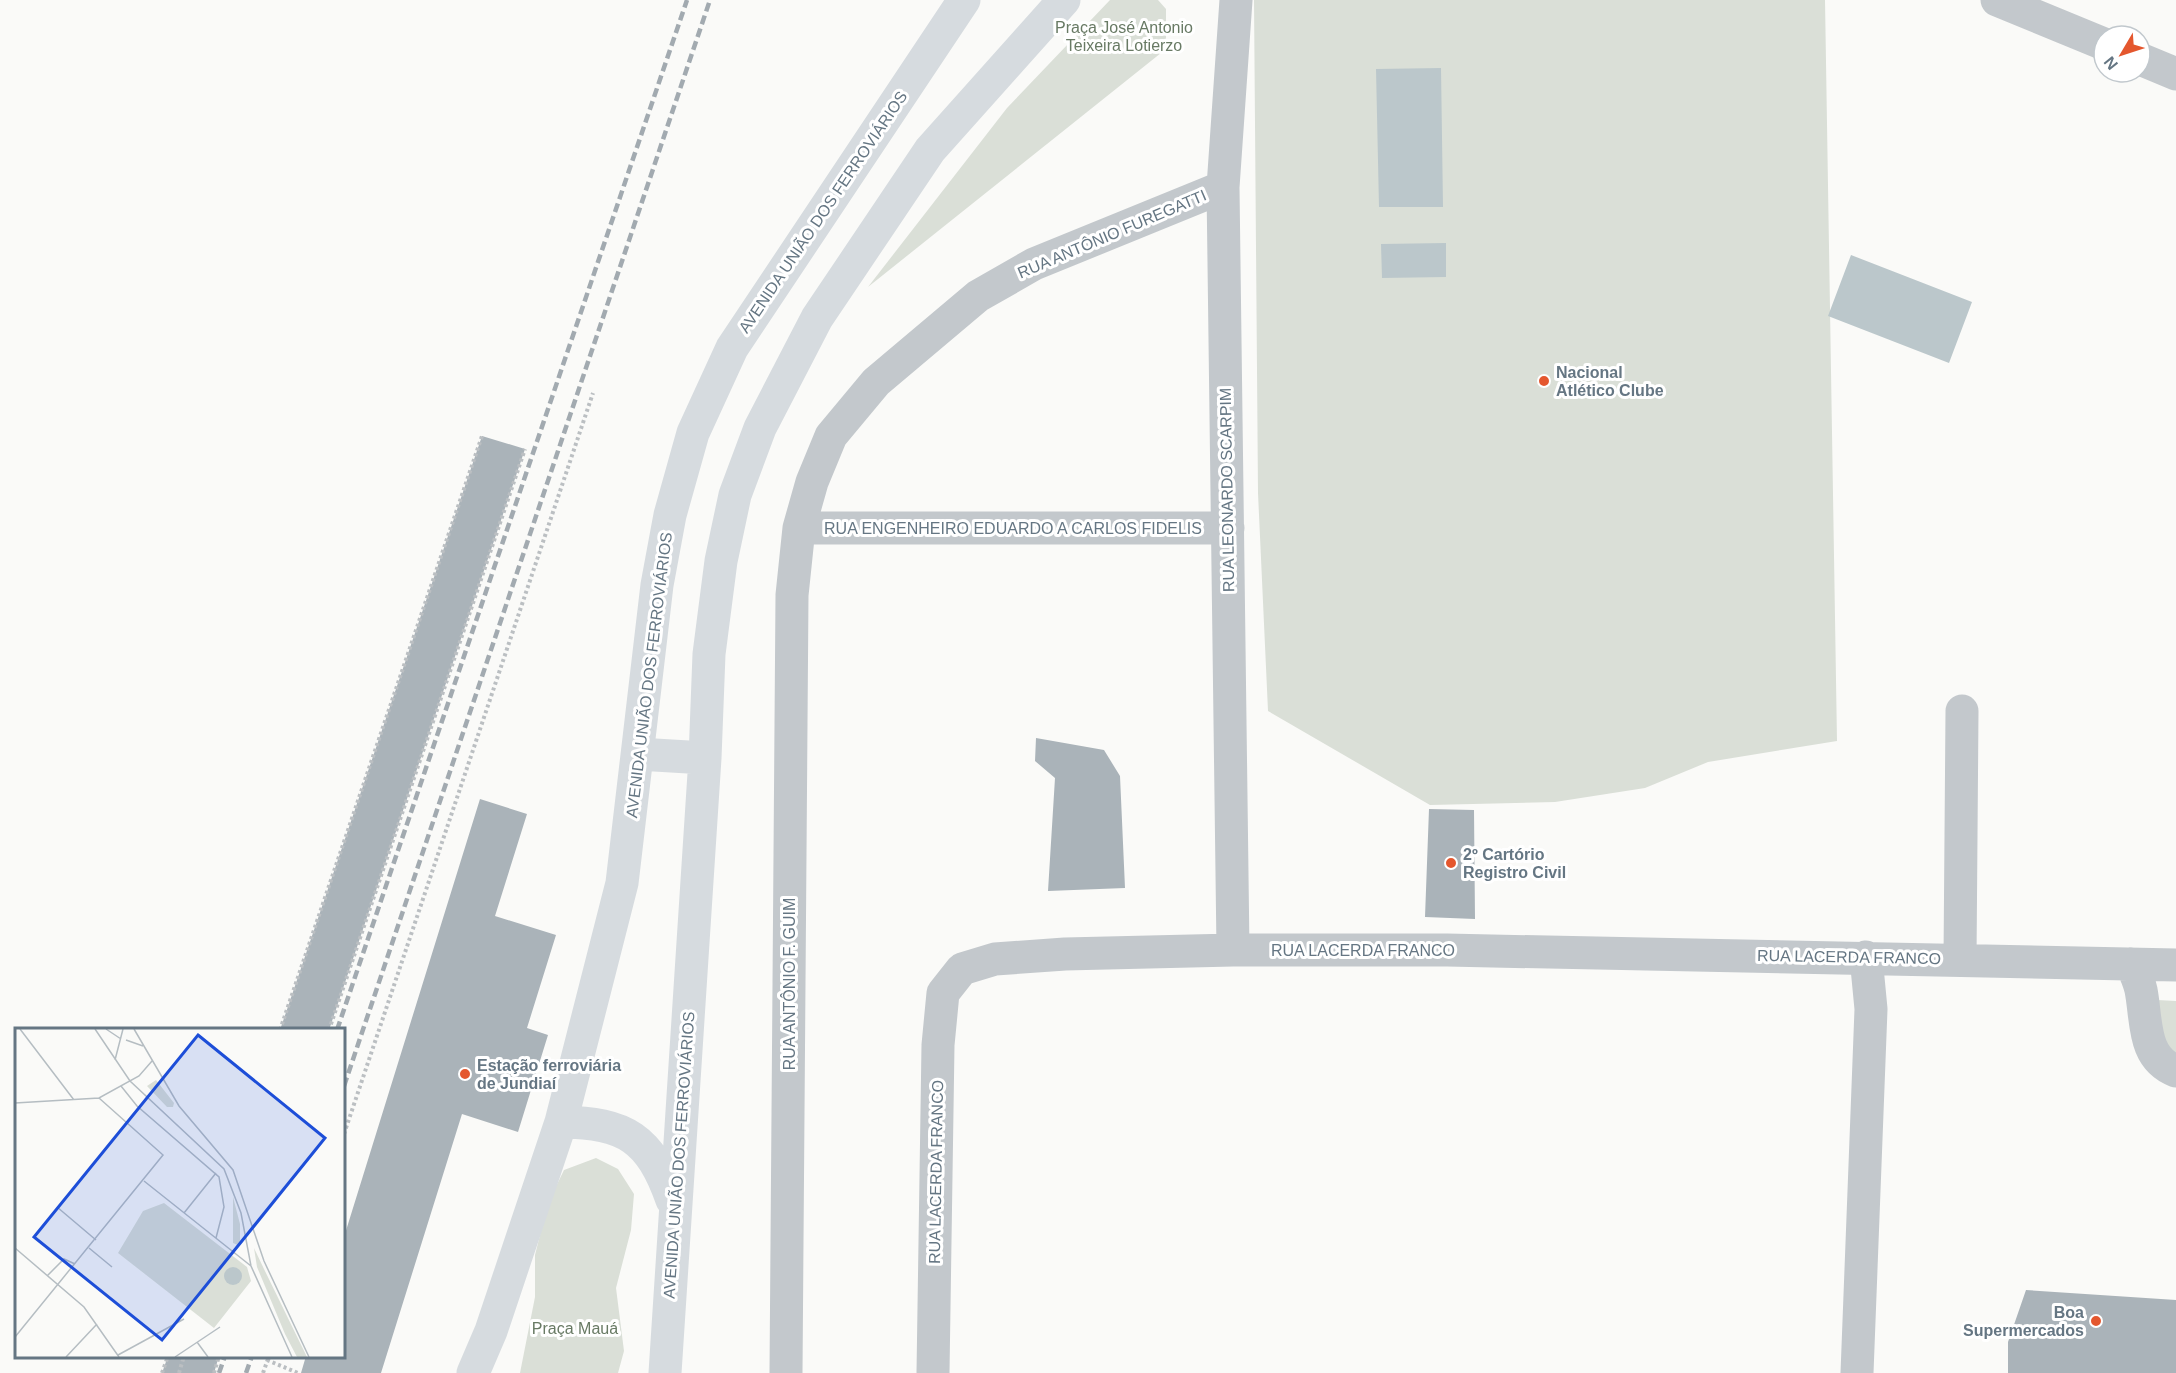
<svg xmlns="http://www.w3.org/2000/svg" width="2176" height="1373" viewBox="0 0 2176 1373" font-family="Arial,sans-serif">
  <style>
    .green { fill: #dadfd7 }
    .water { fill: #bbc7cb }
    .building { fill: #aab3b9 }
    .lines { fill: none; stroke-linecap: round; stroke-linejoin: round }
    .path { stroke: #bbbfc2; stroke-width: 4; stroke-dasharray: 3 3; stroke-linecap: butt }
    .minor { stroke: #c3c8cc; stroke-width: 33 }
    .major { stroke: #d6dbdf; stroke-width: 33 }
    .rail { stroke: #a2aab0; stroke-width: 4.5; stroke-dasharray: 9 4.5; stroke-linecap: butt }
    .poi-dot { fill: #e4572e; stroke: #fff; stroke-width: 2 }
    .labels { text-anchor: middle; dominant-baseline: central; stroke-width: 6; stroke-linejoin: round; paint-order: stroke }
    .park-label { font-size: 16px; fill: #687a64; stroke: #fff }
    .street-label { font-size: 16px; fill: #657683; stroke: #fff }
    .poi-label { font-size: 16px; font-weight: bold; fill: #657683; stroke: #fff; text-anchor: start }
    .inset-road { fill: none; stroke: #b5bdc2; stroke-width: 1.5 }
    .view { fill: #1d4ed8; fill-opacity: 0.15; stroke: #1d4ed8; stroke-width: 3 }
    .inset-edge { fill: none; stroke: #657683; stroke-width: 3 }
  </style>
  <rect width="100%" height="100%" fill="#fafaf8"/>
  <path class="green" d="M1110 0H1158L1166 9V49L868 287 1007 108Z
    M1254 0H1825L1837 741 1708 762 1645 788 1555 802 1430 805 1268 711 1258 493Z
    M2157 1000 2176 1001V1064L2163 1051Z
    M596 1158 618 1169 634 1194 631 1230 616 1288 624 1351 618 1373H520L535 1297V1255L548 1203 564 1170Z"/>
  <path class="water" d="M1441 68 1443 207H1379L1376 69Z
    M1446 243V277L1382 278 1381 244Z
    M1851 255 1972 302 1949 363 1828 316Z"/>
  <path class="building" d="M482 436 525 449 329 1030H280Z
    M1036 738 1104 750 1120 776 1125 888 1048 891 1055 778 1035 761Z
    M480 799 527 814 495 916 556 935 527 1028 548 1035 518 1132 462 1114 381 1373H301L306 1356H344V1237Z
    M1429 809 1474 810 1475 919 1425 917Z
    M2026 1290 2176 1300V1373H2008V1342Z
    M168 1356H219L214 1373H162Z"/>
  <g class="lines">
    <path class="path" d="M280 1030 482 436
      M329 1030 525 449
      M344 1134 593 393
      M267 1360 298 1373
      M162 1373 168 1356
      M179 1373 184 1356
      M214 1373 219 1356
      M263 1373 269 1356"/>
    <path class="minor" d="M1997 0 2104 44
      M2140 59 2176 74
      M799 528H1228
      M1233 950 1223 187 1236 0
      M1960 960 1962 711
      M2131 964C2135 972 2139 981 2141 990 2147 1021 2142 1058 2176 1071
      M786 1373 792 595 799 528 812 482 831 436 876 382 978 296 1034 264 1223 187
      M933 1373 938 1045 943 993 962 969 995 959 1065 954 1233 950H1447L2176 965
      M1857 1373 1871 1009 1866 957"/>
    <path class="major" d="M638 754 705 758
      M561 1122C626 1123 650 1138 672 1200
      M473 1373 491 1331 561 1122 622 883 657 585 670 515 693 433 732 348 964 0
      M665 1373 705 758 709 654 721 561 735 495 760 428 817 318 930 150 1064 0"/>
    <path class="rail" d="M337 1030 687 0
      M344 1086 710 0
      M219 1373 225 1356
      M246 1373 252 1356"/>
  </g>
  <g class="poi-dot">
    <circle cx="1544" cy="381" r="6"/>
    <circle cx="1451" cy="863" r="6"/>
    <circle cx="465" cy="1074" r="6"/>
    <circle cx="2096" cy="1321" r="6"/>
  </g>
  <g class="labels">
    <g class="park-label">
      <text x="1124" y="27">Praça José Antonio<tspan x="1124" dy="18">Teixeira Lotierzo</tspan></text>
      <text x="575" y="1328">Praça Mauá</text>
    </g>
    <g class="street-label">
      <text transform="translate(823 212) rotate(-56)">AVENIDA UNIÃO DOS FERROVIÁRIOS</text>
      <text transform="translate(1112 234) rotate(-23)">RUA ANTÔNIO FUREGATTI</text>
      <text transform="translate(1227 490) rotate(-91)">RUA LEONARDO SCARPIM</text>
      <text x="1013" y="528">RUA ENGENHEIRO EDUARDO A CARLOS FIDELIS</text>
      <text transform="translate(649 675) rotate(-83)">AVENIDA UNIÃO DOS FERROVIÁRIOS</text>
      <text x="1363" y="950">RUA LACERDA FRANCO</text>
      <text transform="translate(1849 957) rotate(1)">RUA LACERDA FRANCO</text>
      <text transform="translate(789 984) rotate(-90)">RUA ANTÔNIO F. GUIM</text>
      <text transform="translate(679 1155) rotate(-86)">AVENIDA UNIÃO DOS FERROVIÁRIOS</text>
      <text transform="translate(936 1172) rotate(-89)">RUA LACERDA FRANCO</text>
    </g>
    <g class="poi-label">
      <text x="1556" y="372">Nacional<tspan x="1556" dy="18">Atlético Clube</tspan></text>
      <text x="1463" y="854">2º Cartório<tspan x="1463" dy="18">Registro Civil</tspan></text>
      <text x="477" y="1065">Estação ferroviária<tspan x="477" dy="18">de Jundiaí</tspan></text>
      <text x="2084" y="1312" text-anchor="end">Boa<tspan x="2084" dy="18">Supermercados</tspan></text>
    </g>
  </g>
  <g transform="translate(15 1028)">
    <rect width="330" height="330" fill="#fafaf8"/>
    <path d="M141 52 159 75 158 79H152L132 58ZM218 169 225 196V218L218 215ZM149 175 232 239 236 253 199 300 103 225 128 183ZM239 220 249 241 292 329H282L270 306 242 239Z" fill="#dadfd7"/>
    <path d="M209 248a9 9 0 1 1 18 0a9 9 0 1 1-18 0Z" fill="#bbc7cb"/>
    <path class="inset-road" d="M5 1 59 72M80 1 115 53 209 141 226 185 236 238 277 329M91 1 106 11M119 1 164 78 218 142 249 233 294 329M111 12 128 18M100 32 108 1M106 58 122 78 204 149 209 179 201 210M0 75 84 70 124 48 137 33M129 153 236 238M42 179 81 212M169 185 201 145M0 220 69 279 104 329M74 220 97 239M32 248 49 231 60 236M0 309 148 127 84 70M182 314 193 329M103 327 169 291M51 329 82 296M160 329 205 299"/>
    <path class="view" d="M183 7 310 110 147 312 19 209Z"/>
    <rect width="330" height="330" class="inset-edge"/>
  </g>
  <g transform="translate(2122 54) rotate(231)"><circle r="28" fill="#ffffff" stroke="#c1c8cd" stroke-width="1.5"/>
  <path d="M0-4.5L10 22L0 15L-10 22Z" fill="#e4572e"/>
  <text y="-9" font-size="16" font-weight="bold" text-anchor="middle" fill="#657683">N</text>
  </g>
</svg>
